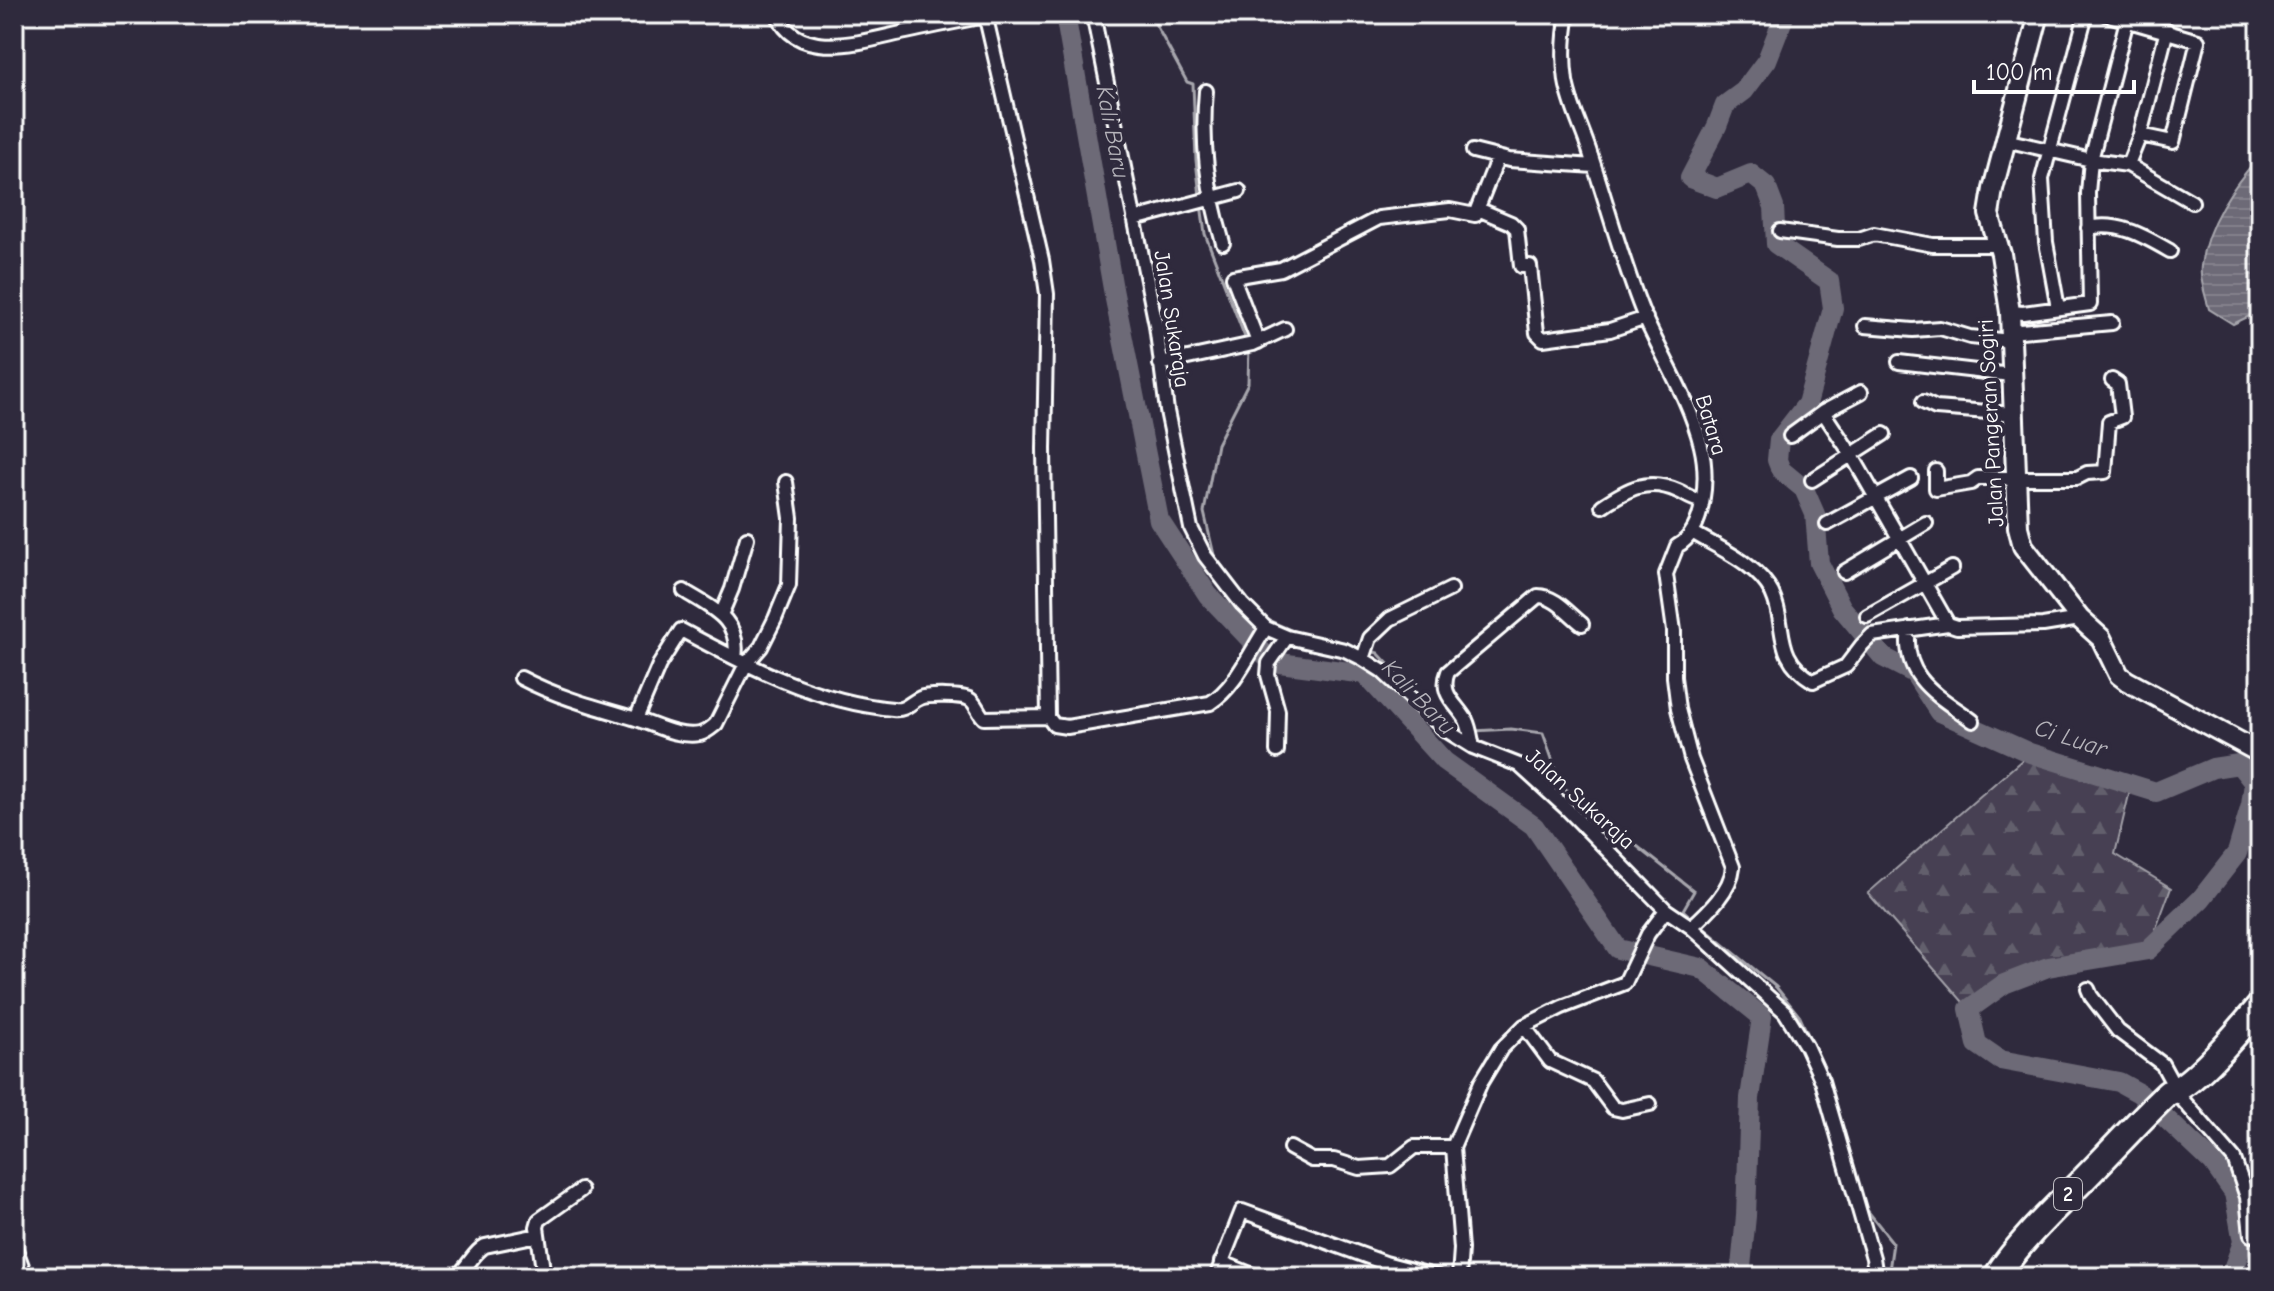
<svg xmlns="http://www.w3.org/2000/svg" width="2274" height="1291" viewBox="0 0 2274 1291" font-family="'Comic Neue',sans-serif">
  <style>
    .forest { fill: url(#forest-firs); stroke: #a2a0a8; stroke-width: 2 }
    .water { fill: url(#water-rules); stroke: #a7a6ad; stroke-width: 2 }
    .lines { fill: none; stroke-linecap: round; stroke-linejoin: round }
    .stream { stroke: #a7a6ad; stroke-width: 3 }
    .canal { stroke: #6d6a77; stroke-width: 11 }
    .river { stroke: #6d6a77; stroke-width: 20 }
    .street-casing { stroke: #fff; stroke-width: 18 }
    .secondary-casing { stroke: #fff; stroke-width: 24 }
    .highway-casing { stroke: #fff; stroke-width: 30 }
    .street { stroke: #2f2a3d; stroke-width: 12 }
    .secondary { stroke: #2f2a3d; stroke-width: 18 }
    .highway { stroke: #2f2a3d; stroke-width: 24 }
    .labels { text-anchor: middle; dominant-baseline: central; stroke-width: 8; stroke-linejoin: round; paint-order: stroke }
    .shield { fill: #2f2a3d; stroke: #c1bfc5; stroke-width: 2 }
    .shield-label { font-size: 20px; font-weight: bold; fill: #fff }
    .street-label { font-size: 22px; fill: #fff; stroke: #2f2a3d }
    .water-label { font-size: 24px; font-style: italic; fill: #b6b4bb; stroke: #2f2a3d }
  </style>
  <defs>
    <pattern id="forest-firs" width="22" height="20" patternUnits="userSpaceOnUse" patternTransform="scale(2)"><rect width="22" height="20" fill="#464152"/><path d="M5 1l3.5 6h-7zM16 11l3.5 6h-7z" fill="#625e6c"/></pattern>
    <pattern id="water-rules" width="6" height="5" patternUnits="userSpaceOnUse" patternTransform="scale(2)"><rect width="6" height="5" fill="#6d6a77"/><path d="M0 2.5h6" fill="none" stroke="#83808b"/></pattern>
  </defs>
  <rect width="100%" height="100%" fill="#2f2a3d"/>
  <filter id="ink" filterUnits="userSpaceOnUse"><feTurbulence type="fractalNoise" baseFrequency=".0125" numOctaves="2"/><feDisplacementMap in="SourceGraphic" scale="16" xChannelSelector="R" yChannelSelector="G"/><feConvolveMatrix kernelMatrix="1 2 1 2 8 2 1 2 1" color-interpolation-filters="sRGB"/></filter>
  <g filter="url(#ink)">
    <path class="forest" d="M2030 753 2132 782 2115 854 2171 888 2148 950 2073 961 1969 1009 1868 893Z"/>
    <path class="water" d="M2260 156V311L2233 324 2209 309C2206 297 2199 279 2201 266 2206 225 2233 185 2260 156Z"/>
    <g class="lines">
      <path class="stream" d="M1150 14 1187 82 1193 84 1196 160 1200 196
        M1201 204 1205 234 1246 340
        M1249 347 1248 383 1217 444 1204 512 1214 555 1239 590 1266 619 1293 631 1323 639
        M1369 651 1378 653 1418 696
        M1429 707 1465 732
        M1473 731 1511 729 1543 733 1562 787 1694 891 1683 910 1694 920
        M1700 925 1776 987 1800 1017 1818 1057
        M1863 1205 1893 1243 1888 1277"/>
      <path class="canal" d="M2239 764 2260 725"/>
      <path class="river" d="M1065 14 1113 289 1159 520 1208 595 1272 662 1365 674 1444 761 1534 826 1618 949 1701 968 1762 1017 1750 1098 1746 1216 1740 1277
        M1785 14 1767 60 1744 91 1725 105 1717 126 1690 178 1717 188 1751 174 1766 186 1774 207 1776 244 1829 281 1833 308 1807 404 1779 440 1777 460 1781 470 1804 489 1815 514 1819 563 1842 608 1883 657 1914 673 1939 712 2030 753 2156 792 2213 768 2239 764 2254 783 2251 805 2237 853 2201 899 2148 950 2048 967 2004 984 1969 1009 1977 1044 2000 1060 2119 1082 2139 1093 2213 1163 2234 1193 2243 1242 2230 1277"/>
      <defs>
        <path id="street" d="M777 14C798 64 867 40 906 32 933 26 959 21 985 16
          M985 14 1042 260 1047 294 1044 449 1048 717 1054 725 1067 727 1210 703C1235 688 1250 652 1266 628
          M1093 14 1156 325 1167 411 1191 528 1205 556 1242 604 1266 628 1287 637 1345 650 1363 659 1382 671 1444 729 1473 747 1519 765 1565 807 1666 910 1691 927 1785 1012 1806 1046 1822 1081 1873 1258 1876 1277
          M1568 14C1564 35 1563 60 1566 81 1570 106 1584 132 1591 156 1609 210 1623 265 1645 318 1664 360 1690 401 1701 446 1708 475 1706 531 1677 546L1666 574 1674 631V677L1678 709 1691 759 1733 867C1731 890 1708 912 1691 927
          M2105 14 2198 41 2173 142 2140 135
          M1206 91C1201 144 1208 192 1223 243
          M2005 140 2091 160 2128 165 2140 135 2167 30
          M1473 151 1509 160 1594 166
          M2128 165 2192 202
          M1478 209 1511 223 1517 229 1521 266H1530L1537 333 1543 339 1610 330 1646 318
          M1134 219 1239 191
          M2088 228C2119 221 2144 236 2170 251
          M1780 231 1838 239H1859L1874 234 1933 245H1997
          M2058 308 2046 242 2042 179 2086 14
          M2010 312 2023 313 2090 304 2088 193 2091 160 2127 20
          M1865 326 1913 330 1940 328 1970 337 2011 341
          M2010 332 2112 323
          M1258 342 1233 277 1281 269 1379 218 1450 210 1475 215 1498 157
          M1899 362 2011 375
          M1160 364 1253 344 1285 329
          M1923 402 1936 408 2014 414
          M1823 412 1851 454 1948 624
          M1790 436 1823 412 1861 392
          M1936 471V489L1971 483 1978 478H2077L2087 473 2105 472 2109 422 2122 417 2118 384 2112 380
          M1812 480 1884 434
          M1602 506C1627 489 1648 477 1678 491 1687 495 1690 499 1701 501
          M1827 524 1911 478
          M1692 532C1718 548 1758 564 1772 593 1788 627 1772 656 1813 681L1846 666 1862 645 1872 635 1948 624 1957 627 2043 625 2080 619
          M1844 572 1926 523
          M684 591C711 608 741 619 735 658
          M721 615 732 589 747 538
          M1867 616 1952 568
          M1909 629C1901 678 1939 696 1973 721
          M1363 659 1370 638 1390 619 1451 589
          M521 678C557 697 595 707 633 718 655 725 677 738 700 734 707 732 711 728 716 724L746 664 761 647 775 619 789 585 791 518 786 482
          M636 719 659 665 681 630C748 666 816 702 893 709 906 711 910 702 920 698 926 695 963 695 969 699 976 702 978 713 984 718L1048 717
          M1473 747C1471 738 1470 728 1466 720 1456 703 1439 694 1448 672L1538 596C1555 596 1569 614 1582 624
          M1277 751 1278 711 1268 675 1269 663 1287 637
          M2088 989 2091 996 2118 1031 2162 1064 2180 1097 2234 1159 2247 1197 2251 1235
          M1524 1026 1550 1061 1593 1081 1613 1108 1622 1110 1650 1104
          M1290 1148 1312 1160H1334L1359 1168 1390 1166 1414 1147H1453
          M14 1244 26 1277
          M1221 1262 1258 1277
          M455 1277C468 1269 472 1253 485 1246L538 1235
          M544 1277 537 1227 539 1220 581 1190
          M1216 1277 1242 1211 1385 1263
          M1380 1277 1385 1263 1438 1277
          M1459 1277 1461 1249 1453 1147 1481 1082 1501 1049 1524 1026 1562 1007 1625 983 1648 934 1666 910"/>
        <path id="secondary" d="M2039 14 1993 189 1989 214 2001 254 2010 312 2018 527 2023 546 2080 619 2101 638 2119 675 2127 681 2260 753"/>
        <path id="highway" d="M1996 1277C2020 1241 2051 1212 2082 1181 2111 1152 2138 1121 2168 1093 2193 1087 2241 1028 2260 1006"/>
      </defs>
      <use href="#street" class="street-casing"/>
      <use href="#secondary" class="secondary-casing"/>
      <use href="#highway" class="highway-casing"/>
      <use href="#street" class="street"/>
      <use href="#secondary" class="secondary"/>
      <use href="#highway" class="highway"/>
    </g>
  </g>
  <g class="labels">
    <rect class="shield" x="2054" y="1178" width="28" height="32" rx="6"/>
    <g class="shield-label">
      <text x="2068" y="1194">2</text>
    </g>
    <g class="street-label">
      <text transform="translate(1172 319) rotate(81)">Jalan Sukaraja</text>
      <text transform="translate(1991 423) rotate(-93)">Jalan Pangeran Sogiri</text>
      <text transform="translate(1711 425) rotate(73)">Batara</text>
      <text transform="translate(1580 799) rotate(42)">Jalan Sukaraja</text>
    </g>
    <g class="water-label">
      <text transform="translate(1113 132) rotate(79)">Kali Baru</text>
      <text transform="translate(1419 697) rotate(46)">Kali Baru</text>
      <text transform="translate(2071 738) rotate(18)">Ci Luar</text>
    </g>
  </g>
  <rect width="2274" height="1291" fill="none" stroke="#2f2a3d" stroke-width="48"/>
  <rect x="24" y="24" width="2226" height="1243" fill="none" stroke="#fff" stroke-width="3" filter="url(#ink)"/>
  <path d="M1974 80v12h160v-12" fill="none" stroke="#ffffff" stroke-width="4"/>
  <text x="1986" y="80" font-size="24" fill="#ffffff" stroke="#2f2a3d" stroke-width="6" paint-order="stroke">100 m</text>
</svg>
